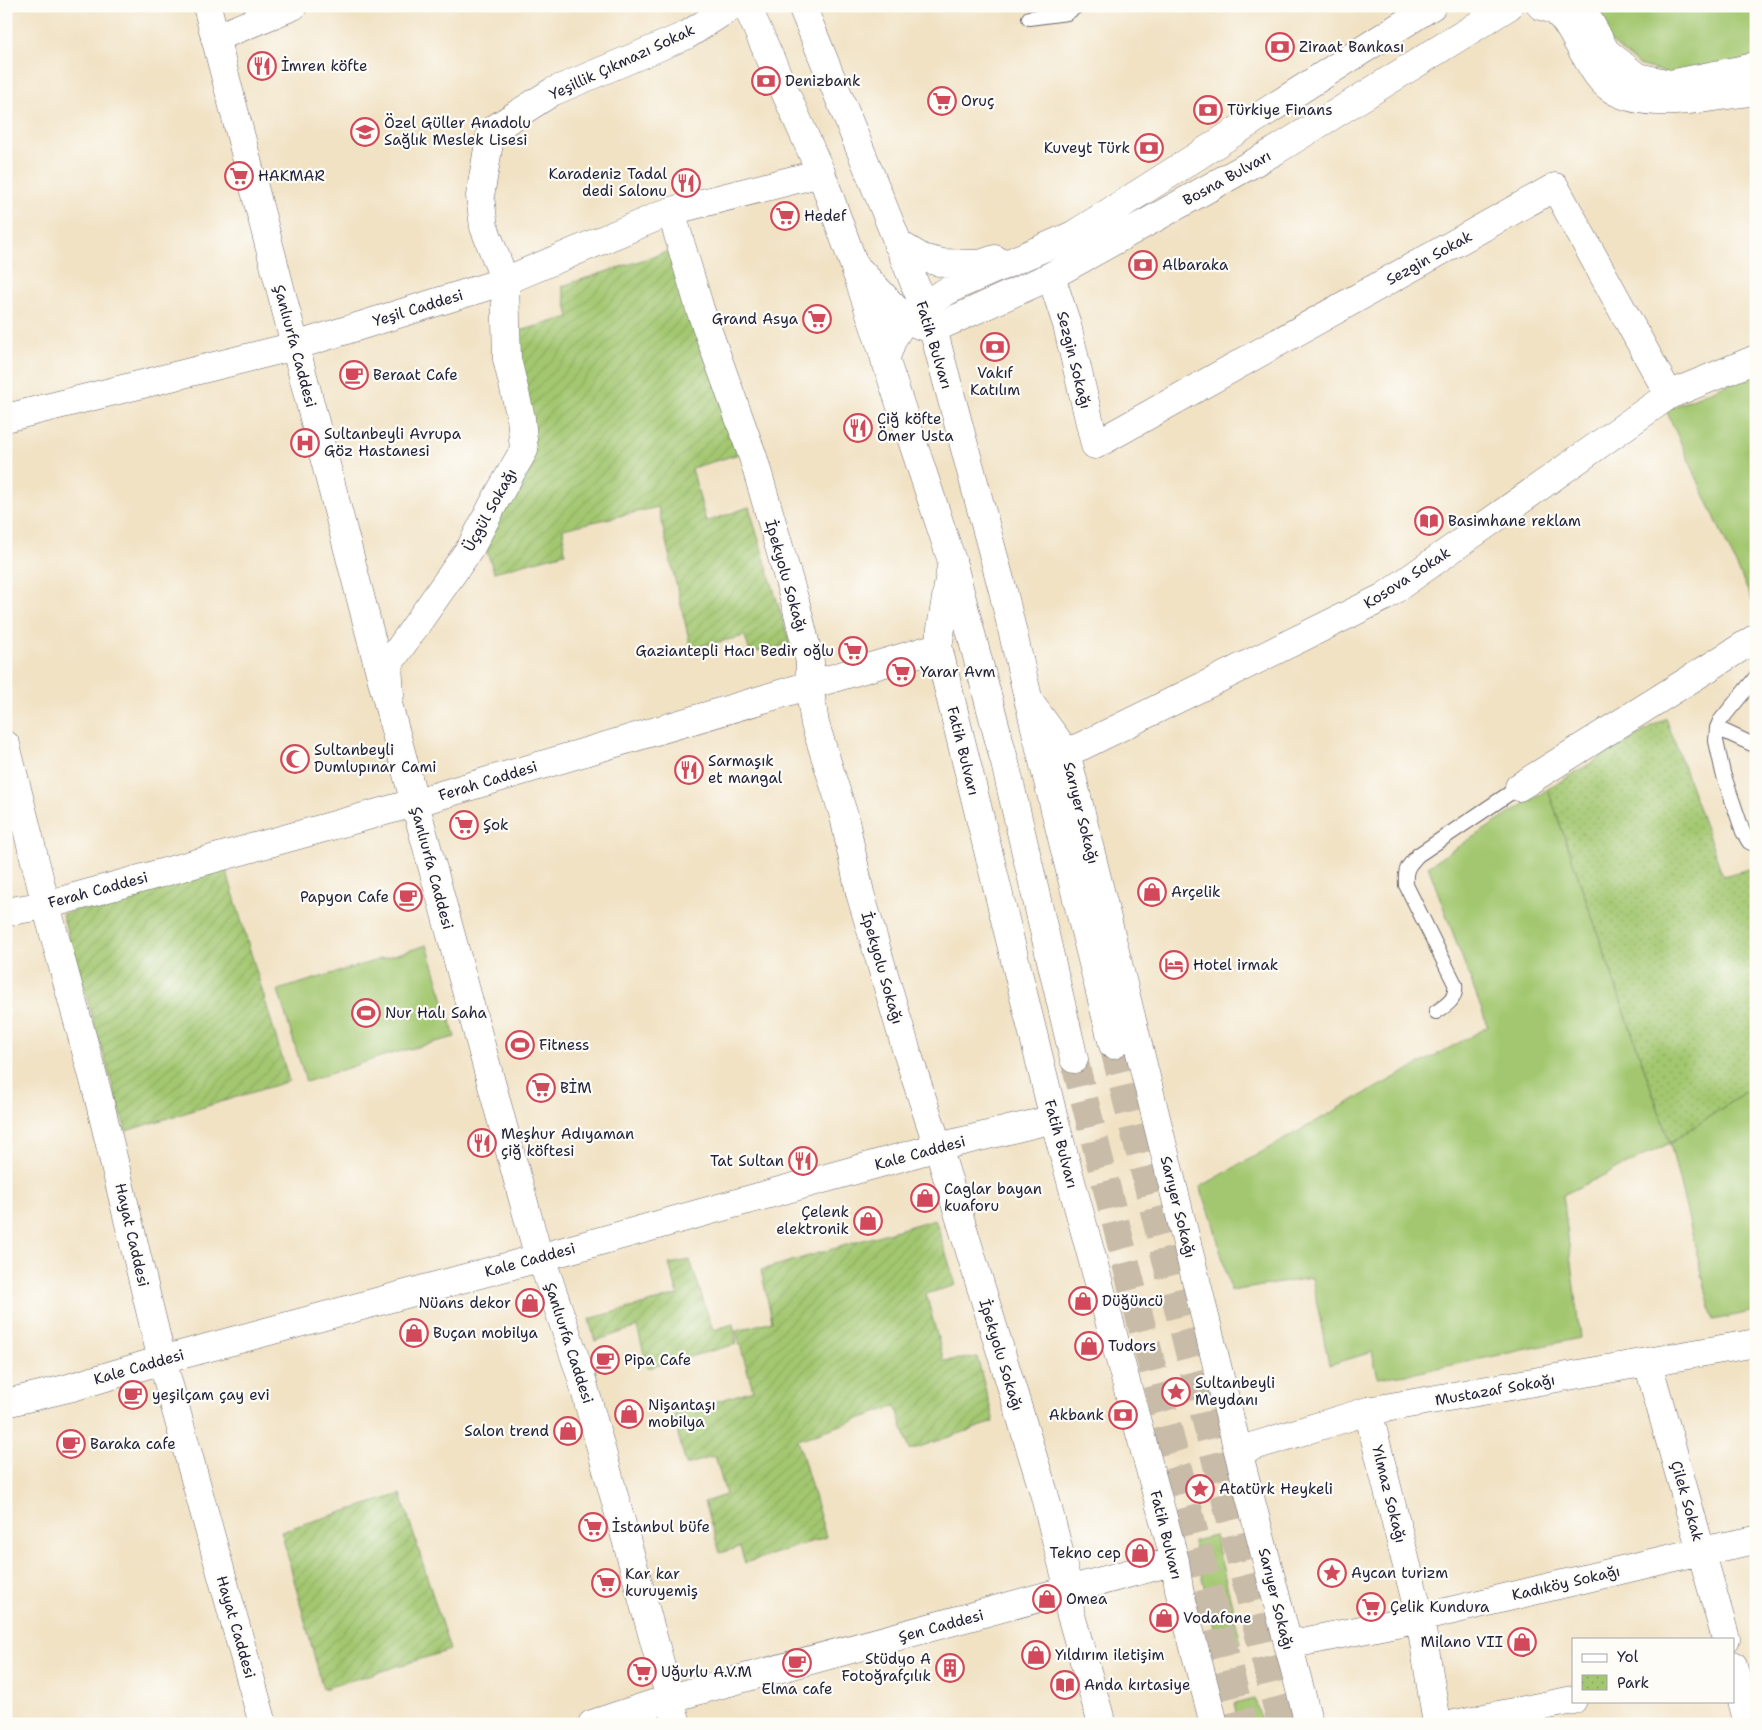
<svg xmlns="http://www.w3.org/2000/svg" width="1762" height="1730" viewBox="0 0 1762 1730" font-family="'Shantell Sans',sans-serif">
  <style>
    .grass { fill: #a3c770; stroke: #627456 }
    .park { fill: url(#park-dots); stroke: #627456 }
    .garden { fill: url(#garden-furrows); stroke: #627456 }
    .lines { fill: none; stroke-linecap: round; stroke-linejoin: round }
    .primary-tunnel { stroke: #c8bca9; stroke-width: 28; stroke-dasharray: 28 14; stroke-linecap: butt }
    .service-casing { stroke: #6a656b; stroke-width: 16 }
    .minor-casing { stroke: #6a656b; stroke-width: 29 }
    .tertiary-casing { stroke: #6a656b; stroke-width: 29 }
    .secondary-casing { stroke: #6a656b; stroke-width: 29 }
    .primary-casing { stroke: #6a656b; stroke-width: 29 }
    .service { stroke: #fff; stroke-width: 14 }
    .minor { stroke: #fff; stroke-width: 28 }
    .tertiary { stroke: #fff; stroke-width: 28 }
    .secondary { stroke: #fff; stroke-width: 28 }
    .primary { stroke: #fff; stroke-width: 28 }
    .labels { text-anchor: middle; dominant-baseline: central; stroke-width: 4.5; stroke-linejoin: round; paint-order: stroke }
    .poi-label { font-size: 15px; fill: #22223b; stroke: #fdfcf7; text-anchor: start }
    .street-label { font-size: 15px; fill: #22223b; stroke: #fdfcf7 }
  </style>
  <defs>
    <pattern id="park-dots" width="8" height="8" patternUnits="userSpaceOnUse" patternTransform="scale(1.25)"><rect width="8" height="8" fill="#a3c770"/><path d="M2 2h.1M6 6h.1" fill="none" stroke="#8cab62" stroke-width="1.8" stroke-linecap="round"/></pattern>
    <pattern id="garden-furrows" width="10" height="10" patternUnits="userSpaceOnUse" patternTransform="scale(1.25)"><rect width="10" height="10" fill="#a3c770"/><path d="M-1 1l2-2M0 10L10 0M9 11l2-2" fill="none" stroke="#8cab62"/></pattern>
  </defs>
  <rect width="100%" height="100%" fill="#fdfcf7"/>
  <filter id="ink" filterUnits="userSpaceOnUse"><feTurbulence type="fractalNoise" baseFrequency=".02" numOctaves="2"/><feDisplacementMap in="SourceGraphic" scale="10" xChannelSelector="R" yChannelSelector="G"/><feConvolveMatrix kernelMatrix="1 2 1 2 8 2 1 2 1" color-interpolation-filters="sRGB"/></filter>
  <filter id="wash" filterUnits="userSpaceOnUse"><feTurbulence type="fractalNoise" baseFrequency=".0096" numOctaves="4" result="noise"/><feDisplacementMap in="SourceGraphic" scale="20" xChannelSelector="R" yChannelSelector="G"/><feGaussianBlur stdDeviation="1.12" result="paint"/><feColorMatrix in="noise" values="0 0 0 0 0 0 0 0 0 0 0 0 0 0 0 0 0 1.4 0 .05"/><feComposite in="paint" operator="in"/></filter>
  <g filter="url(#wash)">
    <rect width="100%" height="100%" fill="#f1e2c4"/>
    <path class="grass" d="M1597 6H1756V59L1673 75 1639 65 1609 40Z
      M1756 372V609L1666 410Z
      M1548 789 1670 1143 1756 1085V1311L1713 1320 1670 1143 1563 1195 1580 1338 1414 1373 1378 1378 1372 1352 1329 1365 1312 1278 1231 1291 1212 1219 1200 1187 1366 1093 1488 1027 1428 866Z
      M427 945 455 1037 383 1056 306 1082 278 990Z
      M1215 1536 1241 1643 1219 1648 1193 1541Z
      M1255 1699 1262 1724H1239L1234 1704Z"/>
    <path class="park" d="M1666 718 1723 876 1756 867V1085L1670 1143 1548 789Z"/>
    <path class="garden" d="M676 249 739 454 692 468 706 522 749 507 790 644 750 653 745 636 691 648 658 507 563 529 565 553 494 572 483 540 533 444 516 332 569 317 562 286Z
      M226 869 289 1081 126 1131 62 914Z
      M935 1219 956 1285 926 1294 944 1361 977 1357 994 1422 910 1450 896 1406 798 1440 826 1537 745 1563 740 1547 720 1553 704 1502 726 1495 715 1456 686 1465 673 1415 753 1390 736 1331 772 1321 761 1270Z
      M690 1260 713 1330 733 1324 737 1344 648 1368 637 1327 595 1341 589 1319 678 1295 669 1264Z
      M401 1494 450 1650 323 1689 281 1531Z"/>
  </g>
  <g filter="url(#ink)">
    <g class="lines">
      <path class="primary-tunnel" d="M1113 1045 1281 1724
        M1074 1059 1243 1724"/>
      <defs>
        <path id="service" d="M1029 18 1067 13 1077 6
          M1756 677 1720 721 1717 728 1716 741 1723 773 1743 832 1749 842 1756 845
          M1717 728 1756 746
          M1436 1012C1447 1005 1457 999 1455 984L1406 885C1405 869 1407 867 1418 855L1519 787"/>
        <path id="minor" d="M215 38 293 6
          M671 211 700 309 753 457 796 605 810 662 809 685 815 724 844 816 860 893 907 1052 938 1147 1044 1493 1069 1590 1070 1612 1102 1724
          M1051 276 1067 325 1095 445 1555 187 1669 395
          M6 418 295 346 505 281 671 211 821 173
          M952 561 938 647 1054 1119 1175 1561 1179 1589 1214 1724
          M390 695 388 665 471 547 496 499 524 450 521 418 507 359 505 281 484 227 480 196 491 131 552 92 687 35 732 6
          M1028 700 1066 752 1238 1451 1309 1724
          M6 745 46 905 97 1091 162 1360 263 1724
          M1066 752 1082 746 1384 597 1669 395 1756 359
          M1519 787 1756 638
          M6 912 46 905 414 803 938 647
          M539 1258 938 1147 1054 1119
          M1648 1363 1726 1639
          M1368 1411 1420 1618 1437 1724
          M1238 1451 1368 1411 1756 1343
          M1288 1645 1420 1618 1701 1551 1756 1540
          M1733 1665 1748 1724
          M592 1724 671 1698 1175 1561
          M1455 1724 1573 1700"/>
        <path id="tertiary" d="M207 6 392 719 539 1258 546 1272 581 1376 677 1724"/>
        <path id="secondary" d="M1541 6C1545 8 1552 8 1555 11 1566 19 1573 34 1579 45 1589 61 1597 80 1613 90 1649 112 1716 96 1756 91
          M1585 6 1587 17 1606 52 1637 77 1670 84 1750 68 1756 65
          M1073 235C1193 160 1311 82 1432 6
          M933 329 1051 276 1275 151 1509 6
          M6 1403 69 1388 162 1360 539 1258"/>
        <path id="primary" d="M747 6 821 173 854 265 952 561 1005 763 1074 1059
          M802 6 933 329 1003 591 1041 753 1113 1045
          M897 243 922 258 943 263 980 264 995 259
          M858 269 905 319 922 326
          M885 360 893 338 905 319 923 305 956 286 1073 235"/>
      </defs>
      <use href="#service" class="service-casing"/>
      <use href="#minor" class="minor-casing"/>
      <use href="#tertiary" class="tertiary-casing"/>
      <use href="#secondary" class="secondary-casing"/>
      <use href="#primary" class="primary-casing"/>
      <use href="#service" class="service"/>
      <use href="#minor" class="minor"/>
      <use href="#tertiary" class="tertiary"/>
      <use href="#secondary" class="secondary"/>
      <use href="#primary" class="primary"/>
    </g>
  </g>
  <defs>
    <symbol id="bank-ring" viewBox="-11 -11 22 22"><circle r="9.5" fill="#fdfcf7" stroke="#d1495b" stroke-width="1.5"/><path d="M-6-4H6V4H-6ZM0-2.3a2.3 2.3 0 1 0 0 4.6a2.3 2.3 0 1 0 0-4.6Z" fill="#d1495b"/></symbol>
    <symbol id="restaurant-ring" viewBox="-11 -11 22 22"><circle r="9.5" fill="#fdfcf7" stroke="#d1495b" stroke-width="1.5"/><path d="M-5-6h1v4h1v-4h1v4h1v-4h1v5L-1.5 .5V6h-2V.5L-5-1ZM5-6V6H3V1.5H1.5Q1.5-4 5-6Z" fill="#d1495b"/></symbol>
    <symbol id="supermarket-ring" viewBox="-11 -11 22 22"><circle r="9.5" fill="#fdfcf7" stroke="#d1495b" stroke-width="1.5"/><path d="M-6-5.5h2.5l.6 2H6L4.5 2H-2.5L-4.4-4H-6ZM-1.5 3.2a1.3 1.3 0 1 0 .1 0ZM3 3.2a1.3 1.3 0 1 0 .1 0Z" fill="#d1495b"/></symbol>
    <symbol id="school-ring" viewBox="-11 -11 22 22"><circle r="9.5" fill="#fdfcf7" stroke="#d1495b" stroke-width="1.5"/><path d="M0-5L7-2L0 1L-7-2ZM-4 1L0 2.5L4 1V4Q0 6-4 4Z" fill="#d1495b"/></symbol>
    <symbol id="cafe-ring" viewBox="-11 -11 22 22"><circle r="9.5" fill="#fdfcf7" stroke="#d1495b" stroke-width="1.5"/><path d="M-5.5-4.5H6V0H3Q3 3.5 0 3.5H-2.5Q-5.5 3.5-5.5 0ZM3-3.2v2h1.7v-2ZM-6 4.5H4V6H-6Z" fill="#d1495b"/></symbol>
    <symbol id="hospital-ring" viewBox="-11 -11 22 22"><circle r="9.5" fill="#fdfcf7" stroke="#d1495b" stroke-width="1.5"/><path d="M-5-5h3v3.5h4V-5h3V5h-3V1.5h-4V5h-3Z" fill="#d1495b"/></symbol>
    <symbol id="library-ring" viewBox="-11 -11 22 22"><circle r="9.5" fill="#fdfcf7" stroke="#d1495b" stroke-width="1.5"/><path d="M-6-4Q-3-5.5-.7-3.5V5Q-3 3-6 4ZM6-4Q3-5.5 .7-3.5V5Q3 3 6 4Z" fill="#d1495b"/></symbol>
    <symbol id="mosque-ring" viewBox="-11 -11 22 22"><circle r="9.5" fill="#fdfcf7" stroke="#d1495b" stroke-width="1.5"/><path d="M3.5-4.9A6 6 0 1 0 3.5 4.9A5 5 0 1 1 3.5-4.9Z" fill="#d1495b"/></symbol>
    <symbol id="shop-ring" viewBox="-11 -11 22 22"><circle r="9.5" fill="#fdfcf7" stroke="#d1495b" stroke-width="1.5"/><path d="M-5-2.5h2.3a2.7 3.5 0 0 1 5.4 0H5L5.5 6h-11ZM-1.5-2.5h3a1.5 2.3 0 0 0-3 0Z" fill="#d1495b"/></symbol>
    <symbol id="hotel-ring" viewBox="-11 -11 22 22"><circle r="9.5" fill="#fdfcf7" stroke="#d1495b" stroke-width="1.5"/><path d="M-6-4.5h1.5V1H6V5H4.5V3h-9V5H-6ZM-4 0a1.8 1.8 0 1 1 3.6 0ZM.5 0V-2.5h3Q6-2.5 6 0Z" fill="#d1495b"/></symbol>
    <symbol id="stadium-ring" viewBox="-11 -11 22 22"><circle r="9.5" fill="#fdfcf7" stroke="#d1495b" stroke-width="1.5"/><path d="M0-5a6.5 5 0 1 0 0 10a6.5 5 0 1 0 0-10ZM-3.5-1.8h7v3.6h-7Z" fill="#d1495b"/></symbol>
    <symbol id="sight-ring" viewBox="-11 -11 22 22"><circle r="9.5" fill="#fdfcf7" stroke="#d1495b" stroke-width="1.5"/><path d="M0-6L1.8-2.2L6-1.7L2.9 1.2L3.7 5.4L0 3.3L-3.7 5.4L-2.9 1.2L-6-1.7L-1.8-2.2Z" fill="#d1495b"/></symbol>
    <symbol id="building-ring" viewBox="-11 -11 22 22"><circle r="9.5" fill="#fdfcf7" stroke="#d1495b" stroke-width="1.5"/><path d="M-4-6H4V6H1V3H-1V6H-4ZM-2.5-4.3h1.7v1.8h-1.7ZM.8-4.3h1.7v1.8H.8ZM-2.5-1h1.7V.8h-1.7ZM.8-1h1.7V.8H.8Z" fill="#d1495b"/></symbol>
  </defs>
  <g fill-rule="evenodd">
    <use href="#bank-ring" x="1264" y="31" width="32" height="32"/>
    <use href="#restaurant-ring" x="246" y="50" width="32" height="32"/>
    <use href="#bank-ring" x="750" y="65" width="32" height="32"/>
    <use href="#supermarket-ring" x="926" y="85" width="32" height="32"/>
    <use href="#bank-ring" x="1192" y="94" width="32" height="32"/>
    <use href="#school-ring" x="349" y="116" width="32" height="32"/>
    <use href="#bank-ring" x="1133" y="132" width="32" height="32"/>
    <use href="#supermarket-ring" x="223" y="160" width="32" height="32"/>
    <use href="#restaurant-ring" x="670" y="167" width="32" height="32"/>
    <use href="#supermarket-ring" x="769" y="200" width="32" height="32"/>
    <use href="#bank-ring" x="1127" y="249" width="32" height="32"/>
    <use href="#supermarket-ring" x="801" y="303" width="32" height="32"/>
    <use href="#bank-ring" x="979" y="331" width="32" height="32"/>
    <use href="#cafe-ring" x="338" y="359" width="32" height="32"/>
    <use href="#restaurant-ring" x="842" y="412" width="32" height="32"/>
    <use href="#hospital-ring" x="289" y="427" width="32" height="32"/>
    <use href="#library-ring" x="1413" y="505" width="32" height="32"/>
    <use href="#supermarket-ring" x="837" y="635" width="32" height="32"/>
    <use href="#supermarket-ring" x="885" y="656" width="32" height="32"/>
    <use href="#mosque-ring" x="279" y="743" width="32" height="32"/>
    <use href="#restaurant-ring" x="673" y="754" width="32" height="32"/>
    <use href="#supermarket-ring" x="448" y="809" width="32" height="32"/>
    <use href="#shop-ring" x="1136" y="876" width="32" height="32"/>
    <use href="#cafe-ring" x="392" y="881" width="32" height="32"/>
    <use href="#hotel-ring" x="1158" y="949" width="32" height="32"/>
    <use href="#stadium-ring" x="350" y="997" width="32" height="32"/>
    <use href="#stadium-ring" x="504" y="1029" width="32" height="32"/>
    <use href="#supermarket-ring" x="525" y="1072" width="32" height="32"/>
    <use href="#restaurant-ring" x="466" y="1127" width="32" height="32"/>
    <use href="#restaurant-ring" x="787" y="1145" width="32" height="32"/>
    <use href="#shop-ring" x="909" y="1182" width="32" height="32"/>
    <use href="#shop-ring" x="852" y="1205" width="32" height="32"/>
    <use href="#shop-ring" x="1067" y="1285" width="32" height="32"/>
    <use href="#shop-ring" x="514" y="1287" width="32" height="32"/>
    <use href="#shop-ring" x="398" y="1317" width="32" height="32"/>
    <use href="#shop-ring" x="1073" y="1330" width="32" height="32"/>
    <use href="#cafe-ring" x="589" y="1344" width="32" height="32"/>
    <use href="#sight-ring" x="1160" y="1376" width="32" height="32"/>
    <use href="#cafe-ring" x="117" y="1379" width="32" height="32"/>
    <use href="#shop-ring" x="613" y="1398" width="32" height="32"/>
    <use href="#bank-ring" x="1107" y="1399" width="32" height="32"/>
    <use href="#shop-ring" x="552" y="1415" width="32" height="32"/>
    <use href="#cafe-ring" x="55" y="1428" width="32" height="32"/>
    <use href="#sight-ring" x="1184" y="1473" width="32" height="32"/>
    <use href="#supermarket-ring" x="577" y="1511" width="32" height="32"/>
    <use href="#shop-ring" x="1124" y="1537" width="32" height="32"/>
    <use href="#sight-ring" x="1316" y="1557" width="32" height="32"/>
    <use href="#supermarket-ring" x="590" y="1567" width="32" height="32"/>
    <use href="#shop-ring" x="1031" y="1583" width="32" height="32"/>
    <use href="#supermarket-ring" x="1355" y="1591" width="32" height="32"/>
    <use href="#shop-ring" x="1148" y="1602" width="32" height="32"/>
    <use href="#shop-ring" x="1506" y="1626" width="32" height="32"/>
    <use href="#shop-ring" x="1020" y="1639" width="32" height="32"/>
    <use href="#cafe-ring" x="781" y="1647" width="32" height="32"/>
    <use href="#building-ring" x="934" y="1652" width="32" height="32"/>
    <use href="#supermarket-ring" x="626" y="1656" width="32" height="32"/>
    <use href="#library-ring" x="1049" y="1669" width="32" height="32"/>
  </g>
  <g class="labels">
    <g class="poi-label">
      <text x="1299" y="47">Ziraat Bankası</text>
      <text x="281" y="66">İmren köfte</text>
      <text x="785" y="81">Denizbank</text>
      <text x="961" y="101">Oruç</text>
      <text x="1227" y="110">Türkiye Finans</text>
      <text x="384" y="123">Özel Güller Anadolu<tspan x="384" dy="17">Sağlık Meslek Lisesi</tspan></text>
      <text x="1130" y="148" text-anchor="end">Kuveyt Türk</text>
      <text x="667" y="174" text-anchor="end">Karadeniz Tadal<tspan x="667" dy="17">dedi Salonu</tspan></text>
      <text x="258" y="176">HAKMAR</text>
      <text x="804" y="216">Hedef</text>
      <text x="1162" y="265">Albaraka</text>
      <text x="798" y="319" text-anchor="end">Grand Asya</text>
      <text x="995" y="373" text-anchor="middle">Vakıf<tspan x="995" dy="17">Katılım</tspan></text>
      <text x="373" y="375">Beraat Cafe</text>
      <text x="877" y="419">Çiğ köfte<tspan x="877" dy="17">Ömer Usta</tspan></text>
      <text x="324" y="434">Sultanbeyli Avrupa<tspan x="324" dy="17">Göz Hastanesi</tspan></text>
      <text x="1448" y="521">Basimhane reklam</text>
      <text x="834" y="651" text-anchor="end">Gaziantepli Hacı Bedir oğlu</text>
      <text x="920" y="672">Yarar Avm</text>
      <text x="314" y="750">Sultanbeyli<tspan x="314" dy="17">Dumlupınar Cami</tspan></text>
      <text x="708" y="761">Sarmaşık<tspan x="708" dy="17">et mangal</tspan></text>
      <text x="483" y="825">Şok</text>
      <text x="1171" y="892">Arçelik</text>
      <text x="389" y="897" text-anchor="end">Papyon Cafe</text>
      <text x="1193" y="965">Hotel irmak</text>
      <text x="385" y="1013">Nur Halı Saha</text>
      <text x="539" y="1045">Fitness</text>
      <text x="560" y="1088">BİM</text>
      <text x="501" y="1134">Meşhur Adıyaman<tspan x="501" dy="17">çiğ köftesi</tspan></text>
      <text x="784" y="1161" text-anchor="end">Tat Sultan</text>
      <text x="944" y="1189">Caglar bayan<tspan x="944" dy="17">kuaforu</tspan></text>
      <text x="849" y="1212" text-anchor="end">Çelenk<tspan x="849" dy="17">elektronik</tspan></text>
      <text x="1102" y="1301">Düğüncü</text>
      <text x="511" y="1303" text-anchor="end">Nüans dekor</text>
      <text x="433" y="1333">Buçan mobilya</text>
      <text x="1108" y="1346">Tudors</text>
      <text x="624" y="1360">Pipa Cafe</text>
      <text x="1195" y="1383">Sultanbeyli<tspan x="1195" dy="17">Meydanı</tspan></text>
      <text x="152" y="1395">yeşilçam çay evi</text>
      <text x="648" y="1405">Nişantaşı<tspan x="648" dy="17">mobilya</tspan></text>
      <text x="1104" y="1415" text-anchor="end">Akbank</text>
      <text x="549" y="1431" text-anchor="end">Salon trend</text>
      <text x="90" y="1444">Baraka cafe</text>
      <text x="1219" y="1489">Atatürk Heykeli</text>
      <text x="612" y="1527">İstanbul büfe</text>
      <text x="1121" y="1553" text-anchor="end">Tekno cep</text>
      <text x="1351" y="1573">Aycan turizm</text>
      <text x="625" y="1574">Kar kar<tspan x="625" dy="17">kuruyemiş</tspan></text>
      <text x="1066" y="1599">Omea</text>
      <text x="1390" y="1607">Çelik Kundura</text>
      <text x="1183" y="1618">Vodafone</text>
      <text x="1503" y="1642" text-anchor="end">Milano VII</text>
      <text x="1055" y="1655">Yıldırım iletişim</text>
      <text x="931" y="1659" text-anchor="end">Stüdyo A<tspan x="931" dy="17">Fotoğrafçılık</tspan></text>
      <text x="661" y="1672">Uğurlu A.V.M</text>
      <text x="1084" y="1685">Anda kırtasiye</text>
      <text x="797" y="1689" text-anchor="middle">Elma cafe</text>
    </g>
    <g class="street-label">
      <text transform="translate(622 62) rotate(-25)">Yeşillik Çıkmazı Sokak</text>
      <text transform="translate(1227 178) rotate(-29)">Bosna Bulvarı</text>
      <text transform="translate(1429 258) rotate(-29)">Sezgin Sokak</text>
      <text transform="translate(418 308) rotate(-17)">Yeşil Caddesi</text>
      <text transform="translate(934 345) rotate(73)">Fatih Bulvarı</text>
      <text transform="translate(295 346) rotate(75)">Şanlıurfa Caddesi</text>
      <text transform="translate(1074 360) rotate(76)">Sezgin Sokağı</text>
      <text transform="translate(490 510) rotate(-61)">Üçgül Sokağı</text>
      <text transform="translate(786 576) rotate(74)">İpekyolu Sokağı</text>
      <text transform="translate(1407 578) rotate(-33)">Kosova Sokak</text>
      <text transform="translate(963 751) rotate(76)">Fatih Bulvarı</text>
      <text transform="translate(488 781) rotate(-17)">Ferah Caddesi</text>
      <text transform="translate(1081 813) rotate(76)">Sarıyer Sokağı</text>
      <text transform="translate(432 868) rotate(75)">Şanlıurfa Caddesi</text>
      <text transform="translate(98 890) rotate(-15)">Ferah Caddesi</text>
      <text transform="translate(882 968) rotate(74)">İpekyolu Sokağı</text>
      <text transform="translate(1061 1144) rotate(75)">Fatih Bulvarı</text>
      <text transform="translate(920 1153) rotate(-15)">Kale Caddesi</text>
      <text transform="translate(1178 1207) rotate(76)">Sarıyer Sokağı</text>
      <text transform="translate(132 1235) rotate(77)">Hayat Caddesi</text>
      <text transform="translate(530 1260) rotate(-15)">Kale Caddesi</text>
      <text transform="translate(569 1343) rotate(72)">Şanlıurfa Caddesi</text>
      <text transform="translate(1001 1355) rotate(73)">İpekyolu Sokağı</text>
      <text transform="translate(139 1367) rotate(-16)">Kale Caddesi</text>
      <text transform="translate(1495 1390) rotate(-10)">Mustazaf Sokağı</text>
      <text transform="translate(1389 1494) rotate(76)">Yılmaz Sokağı</text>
      <text transform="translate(1687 1501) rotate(74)">Çilek Sokak</text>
      <text transform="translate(1166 1535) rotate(76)">Fatih Bulvarı</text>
      <text transform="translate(1566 1583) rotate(-13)">Kadıköy Sokağı</text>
      <text transform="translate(1276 1599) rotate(76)">Sarıyer Sokağı</text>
      <text transform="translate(941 1626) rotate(-15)">Şen Caddesi</text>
      <text transform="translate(236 1627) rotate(74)">Hayat Caddesi</text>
    </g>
  </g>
  <rect width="1762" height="1730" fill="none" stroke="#fdfcf7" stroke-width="25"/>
  <rect x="1572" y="1638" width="162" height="65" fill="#fdfcf7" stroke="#a5a5ac"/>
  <rect x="1582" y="1654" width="25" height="8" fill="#ffffff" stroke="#a5a5ac"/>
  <text x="1617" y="1662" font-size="15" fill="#22223b">Yol</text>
  <rect x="1582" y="1675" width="25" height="15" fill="url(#park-dots)" stroke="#a5a5ac"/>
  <text x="1617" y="1688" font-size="15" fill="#22223b">Park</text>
</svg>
